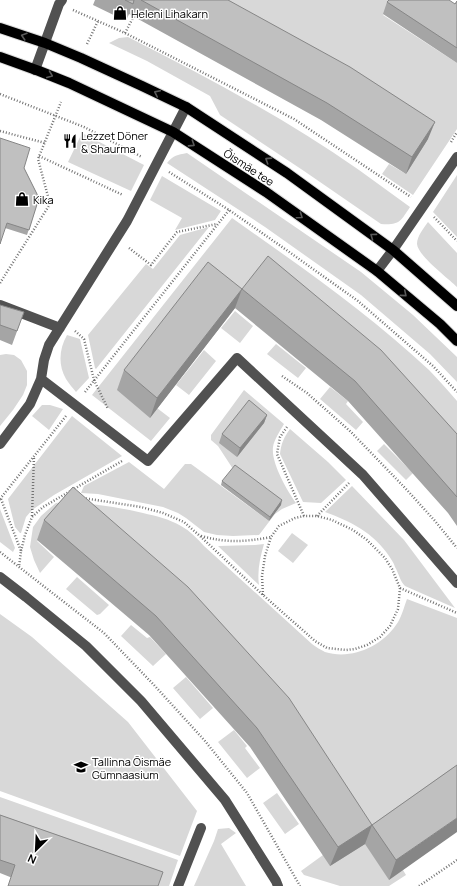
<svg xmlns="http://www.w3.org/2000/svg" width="457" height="886" viewBox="0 0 457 886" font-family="Manrope,sans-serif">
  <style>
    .green { fill: #d8d8d8 }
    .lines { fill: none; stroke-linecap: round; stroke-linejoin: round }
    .major-casing { stroke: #dbdbdb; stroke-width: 12 }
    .path { stroke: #737373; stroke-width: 2.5; stroke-dasharray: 1 2; stroke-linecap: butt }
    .minor { stroke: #515151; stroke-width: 10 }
    .major { stroke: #000; stroke-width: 10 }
    .wall { fill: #a5a5a5 }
    .shaded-wall { fill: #868686 }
    .building { fill: #c0c0c0; stroke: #868686 }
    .oneway { stroke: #595959 }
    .labels { text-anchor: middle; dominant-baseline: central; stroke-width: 3; stroke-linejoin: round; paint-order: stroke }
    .poi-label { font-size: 11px; fill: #000; stroke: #fff; text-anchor: start }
    .street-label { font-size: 11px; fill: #000; stroke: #fff }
  </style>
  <rect width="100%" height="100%" fill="#fff"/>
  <path class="green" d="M191 0H392L383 15 457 63V129L413 195 382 174 389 164 406 174Z
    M128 37C207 77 286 119 359 170 376 182 393 195 410 207 400 222 400 225 381 224L304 171 220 115 210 96 147 61 109 43 119 38Z
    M82 133 144 165 131 191 68 162Z
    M187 153 361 272 413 315 457 357V382L430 354 361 295 265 227 167 163C174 155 177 155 187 153Z
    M457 175V237L433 212Z
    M162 176 221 211 215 220 175 230 182 218 150 200Z
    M232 218C300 266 368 313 429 370 439 380 448 391 457 401V461L235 308 149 418 157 408 170 418 151 441 92 395Z
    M428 222 457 253V287C448 278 418 256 417 244 417 236 424 228 428 222Z
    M209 227 96 369 95 368 88 335 146 264 153 269 180 235Z
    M235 311 253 326 240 343 221 328Z
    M67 335 80 339 89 378 76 392C73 388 69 384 66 379 58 365 59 349 67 335Z
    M276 344 306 368 298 378 267 354Z
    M204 350 216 361 189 395 176 385Z
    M6 354 14 355 21 360 27 371V385L23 395 13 410 0 426V355Z
    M330 387 348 401 346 404 363 422 356 430 320 399Z
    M244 390 284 424C280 431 274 440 273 447 271 463 287 490 296 503L282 509 275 514 259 535 233 536 217 535 204 532 186 518 178 513 163 507 98 494 81 493 84 486 129 462 164 489 185 464H191L269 521 281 505 233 469 218 446 211 440V435Z
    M42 405H50L63 409 49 430 32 416Z
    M72 416 122 456 54 495 32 510 26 517 21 533H20L15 527 8 499Z
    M290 429 328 462 346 480 321 503 303 502 280 454C281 444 284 437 290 429Z
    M384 444 413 473 406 480 377 451Z
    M352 486 404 540 455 608 405 586C400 581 399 574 395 567 394 563 391 559 389 556 374 533 350 521 325 512Z
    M64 502C91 503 117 507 143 513 156 516 169 519 181 526 190 531 197 538 204 546L312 644C316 647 321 650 325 652 351 660 381 647 396 625 401 619 404 607 407 599L457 618V780L403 870 406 875 389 886H340L304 875 301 871 323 855 364 844 65 508 37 541 54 557 40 573 34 560 30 547 33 527 41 516 50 508 56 503Z
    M0 509 15 548 13 552 0 542Z
    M292 533 308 545 293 563 278 551Z
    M264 544C260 558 257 571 259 585L218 546 255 545Z
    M77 577 109 605 100 614 97 615 66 589Z
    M0 614 32 637 128 722 197 811 180 856 0 791Z
    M131 625 147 638 150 637 166 654 153 666 121 636Z
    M186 677 213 708 200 719 173 688Z
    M234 730 247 746 245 748 260 768 247 778 218 742Z
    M277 793 299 824 285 834 263 803Z
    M0 797 178 860 169 886H158L159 884 0 829Z
    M229 828 236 833 221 844 246 886H194L214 841 218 829Z"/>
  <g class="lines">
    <defs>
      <path id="major" d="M0 28 45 43 81 58 142 86 186 107 287 173 393 250 457 306
        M0 57 39 71 69 83 173 132 266 192 377 271 440 324 457 341"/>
    </defs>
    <use href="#major" class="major-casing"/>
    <path class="path" d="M73 10 125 33 294 119 411 197
      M125 33 135 14
      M87 44 98 21
      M0 94 84 127 142 157
      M0 131 45 143
      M451 142 457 132
      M39 156 123 195
      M169 172 229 210 285 249 358 301 433 366 457 392
      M434 217 457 241
      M129 248 151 265 177 232 217 224
      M0 283 50 204 38 159 61 102
      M75 331 84 339 94 380 108 409
      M282 376 307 393 351 432 407 490 435 521 457 548
      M85 392 229 210
      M287 427 280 437 277 454 304 516
      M83 498 141 507 163 513 184 522 200 536 263 595 315 641 327 648 346 650 355 649 367 645 380 637 390 626 398 609 400 588 392 569 385 558 367 540 353 530 332 520 317 516H304L295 518 279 526 271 537 265 556 262 576 263 595
      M0 499 66 416
      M1 499 21 551 19 567
      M32 516 34 456
      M317 516 349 483
      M201 536C226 543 245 542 271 537
      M21 551 25 535 32 517 43 507 122 461
      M0 552 46 588 104 633 154 685 205 741 247 793 300 886
      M400 588 457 613
      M419 886 457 860"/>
    <path class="minor" d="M35 70 59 4 62 0
      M186 107 127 221 49 345 44 360 41 379 148 461 237 358 363 475 457 583
      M377 271 393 250 457 157
      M0 305 60 328
      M0 444 30 404 41 379
      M0 577 26 597 86 646 141 701 225 800 276 881 278 886
      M178 886 201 828"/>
    <use href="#major" class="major"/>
  </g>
  <path class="wall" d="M95 0H228L428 139 406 174 321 120 129 14 126 21 93 5Z
    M457 1V63L383 14 387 2 455 4Z
    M24 168 39 198 27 235 5 228Z
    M242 289 457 434V526L448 513 348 401 235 308 150 418 117 390 124 370Z
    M0 305 24 312 12 345 0 340Z
    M267 415 264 423 237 457 219 443 222 434Z
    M222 481 281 505 269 521 221 485Z
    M73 487 372 825 457 765 389 880 365 844 330 866 250 747 149 635 37 540 44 520Z
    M0 815 163 872 10 877 0 873Z"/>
  <path class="shaded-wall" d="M435 122 428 139 406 174 412 157Z
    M242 289 235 308 150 418 157 398Z
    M267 415 264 423 237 457 240 448Z
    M282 500 281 505 269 521 270 517Z
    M457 818V832L389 880 396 860Z
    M372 825 365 844 330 866 338 847Z"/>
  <path class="building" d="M125 0H134L133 4Z
    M141 0H228L350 67 435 122 412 157 327 103Z
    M389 0H449L455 4 457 1V48L387 2Z
    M0 138 30 148 24 168 39 198 29 230 7 223 0 244Z
    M268 256 381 350 457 434V497L355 381 242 289Z
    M208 262 242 289 157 398 124 370Z
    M0 305 24 312 17 331 0 325Z
    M249 400 267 415 240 448 222 434Z
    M235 465 282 500 270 517 222 481Z
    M73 487 188 587 289 698 372 825 338 847 257 728 156 616 44 520Z
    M457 765V818L396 860 372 825Z
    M0 815 163 872 158 886H8L15 865 0 860Z"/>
  <defs><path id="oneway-chevron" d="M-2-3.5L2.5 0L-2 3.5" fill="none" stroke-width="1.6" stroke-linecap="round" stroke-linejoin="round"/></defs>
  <g class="oneway">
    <use href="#oneway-chevron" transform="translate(24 36) rotate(-162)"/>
    <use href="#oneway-chevron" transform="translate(50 75) rotate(22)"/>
    <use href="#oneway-chevron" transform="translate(157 93) rotate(-154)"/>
    <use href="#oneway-chevron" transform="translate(192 144) rotate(33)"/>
    <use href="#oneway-chevron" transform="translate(268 160) rotate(-147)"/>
    <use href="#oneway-chevron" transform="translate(300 216) rotate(35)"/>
    <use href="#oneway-chevron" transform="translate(373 236) rotate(-144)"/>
    <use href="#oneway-chevron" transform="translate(404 294) rotate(40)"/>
  </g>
  <defs>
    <symbol id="shop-bare" viewBox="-9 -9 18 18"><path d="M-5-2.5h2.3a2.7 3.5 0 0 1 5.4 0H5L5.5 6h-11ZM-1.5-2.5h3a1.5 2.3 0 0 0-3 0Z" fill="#000" stroke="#fff" stroke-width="2.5" paint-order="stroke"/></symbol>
    <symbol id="restaurant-bare" viewBox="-9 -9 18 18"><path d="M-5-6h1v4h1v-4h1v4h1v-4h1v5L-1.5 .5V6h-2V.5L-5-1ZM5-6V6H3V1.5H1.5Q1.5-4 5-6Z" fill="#000" stroke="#fff" stroke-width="2.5" paint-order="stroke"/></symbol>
    <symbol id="school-bare" viewBox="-9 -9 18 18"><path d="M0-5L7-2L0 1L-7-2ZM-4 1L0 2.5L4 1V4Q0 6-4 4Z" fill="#000" stroke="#fff" stroke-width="2.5" paint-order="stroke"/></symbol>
  </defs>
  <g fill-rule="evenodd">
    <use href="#shop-bare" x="110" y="3" width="20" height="20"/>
    <use href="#restaurant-bare" x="60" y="131" width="20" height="20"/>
    <use href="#shop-bare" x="12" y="189" width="20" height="20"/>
    <use href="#school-bare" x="71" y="757" width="20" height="20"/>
  </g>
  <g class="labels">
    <g class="poi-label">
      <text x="131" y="13">Heleni Lihakarn</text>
      <text x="81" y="135">Lezzet Döner<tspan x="81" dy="13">&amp; Shaurma</tspan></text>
      <text x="33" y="199">Kika</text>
      <text x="92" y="761">Tallinna Õismäe<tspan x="92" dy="13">Gümnaasium</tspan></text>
    </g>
    <g class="street-label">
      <text transform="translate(249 167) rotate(33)">Õismäe tee</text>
    </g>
  </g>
  <g transform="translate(36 850) rotate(204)" stroke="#ffffff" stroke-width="3" paint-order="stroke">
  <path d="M0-3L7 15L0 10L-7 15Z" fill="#000000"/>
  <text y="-6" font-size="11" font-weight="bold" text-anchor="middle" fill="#000000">N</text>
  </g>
</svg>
